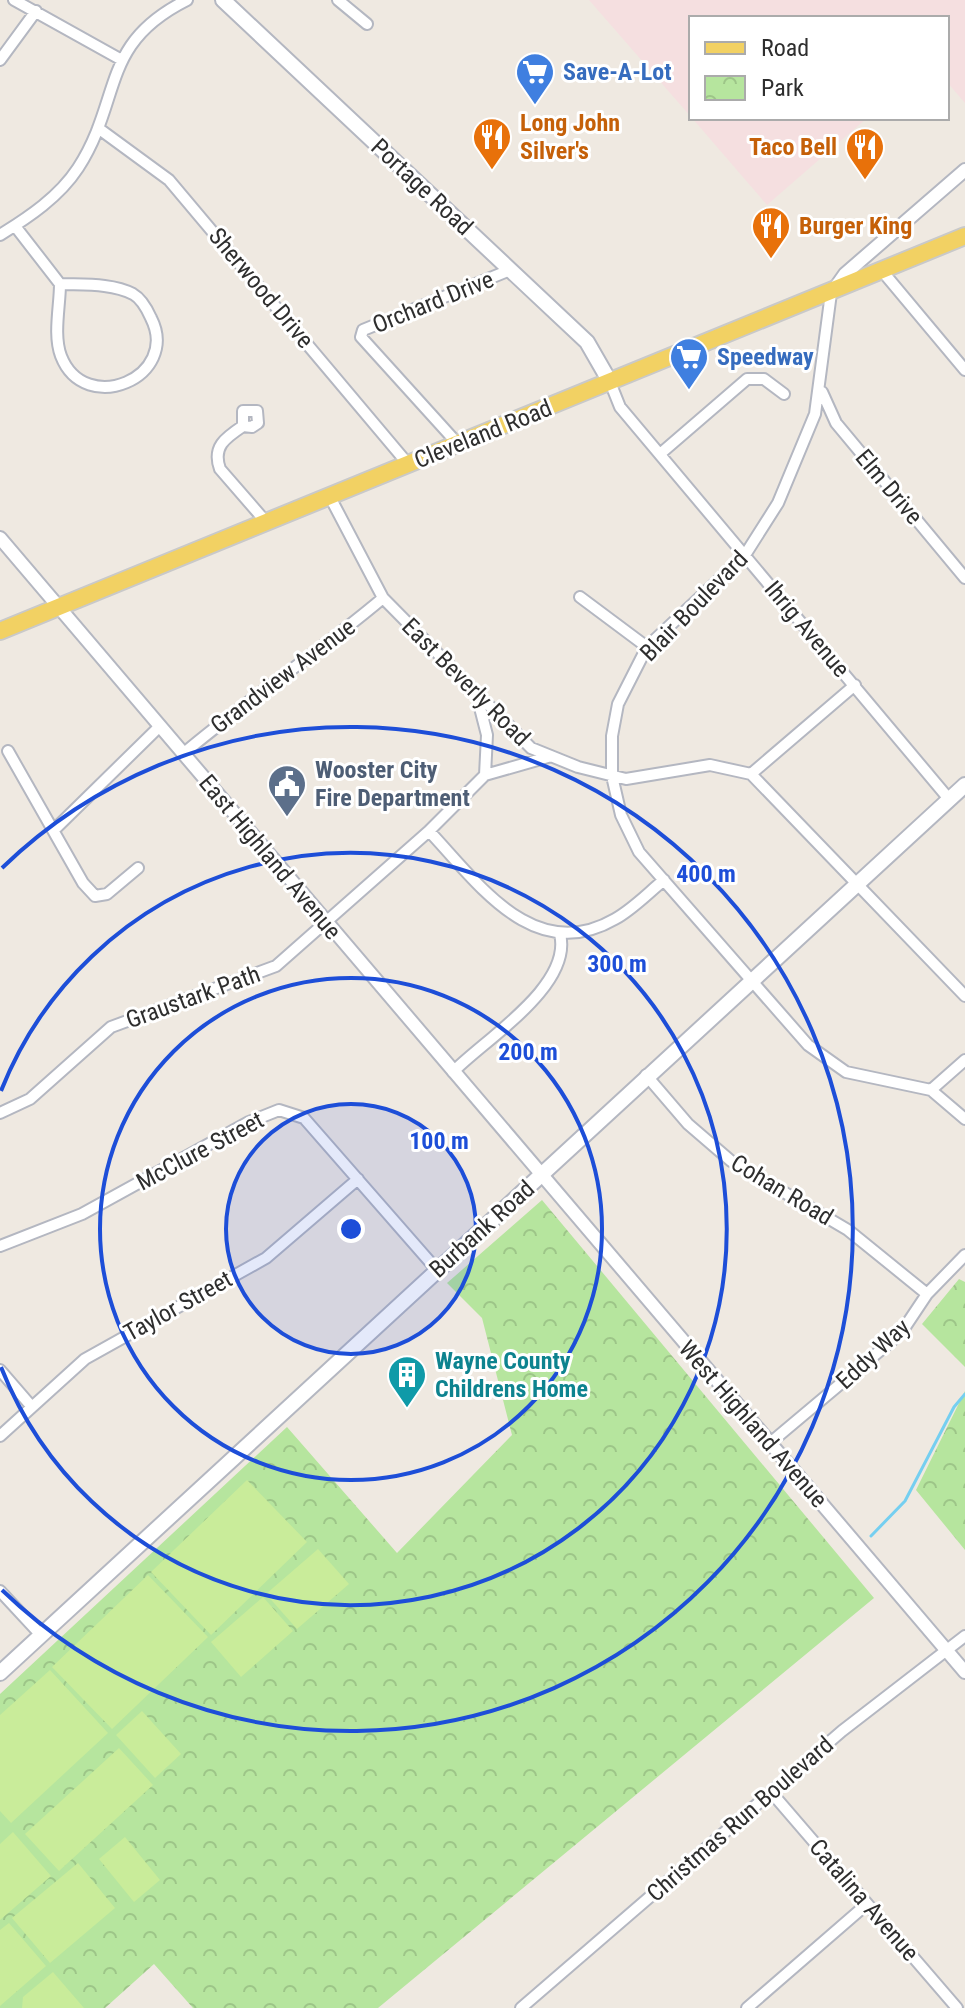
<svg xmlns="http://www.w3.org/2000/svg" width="965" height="2008" viewBox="0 0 965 2008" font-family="'Roboto Condensed',sans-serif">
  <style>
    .medical { fill: #f5dfe0 }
    .park { fill: url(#park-crowns) }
    .pitch { fill: #c9ec9a }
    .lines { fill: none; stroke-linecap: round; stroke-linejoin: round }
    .stream { stroke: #75cff0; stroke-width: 3 }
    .minor-casing { stroke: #b4b7c1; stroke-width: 14 }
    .tertiary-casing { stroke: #b4b7c1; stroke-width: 16 }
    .secondary-casing { stroke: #b4b7c1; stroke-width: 18 }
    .primary-casing { stroke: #c9c9c9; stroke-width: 20 }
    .minor { stroke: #fff; stroke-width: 10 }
    .tertiary { stroke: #fff; stroke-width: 12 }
    .secondary { stroke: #fff; stroke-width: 14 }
    .primary { stroke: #f2d163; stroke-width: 16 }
    .ring { fill: none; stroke: #1d4ed8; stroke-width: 4 }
    .labels { text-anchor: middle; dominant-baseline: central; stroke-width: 6; stroke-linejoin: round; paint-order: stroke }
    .shop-label { font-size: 24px; font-weight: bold; fill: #366cbe; stroke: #fff; text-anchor: start }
    .food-label { font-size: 24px; font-weight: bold; fill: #c56008; stroke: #fff; text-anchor: start }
    .street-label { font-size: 24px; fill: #2e2e2e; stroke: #fff }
    .service-label { font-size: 24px; font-weight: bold; fill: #4e5e75; stroke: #fff; text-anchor: start }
    .culture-label { font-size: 24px; font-weight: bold; fill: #0d838f; stroke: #fff; text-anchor: start }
    .centre { fill: #1d4ed8; stroke: #fff; stroke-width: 4 }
    .ring-label { font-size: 24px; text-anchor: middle; font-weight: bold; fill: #1d4ed8; stroke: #fff; stroke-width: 6; stroke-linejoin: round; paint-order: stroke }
  </style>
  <defs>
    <pattern id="park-crowns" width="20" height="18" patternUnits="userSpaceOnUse" patternTransform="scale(2)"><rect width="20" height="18" fill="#b6e59e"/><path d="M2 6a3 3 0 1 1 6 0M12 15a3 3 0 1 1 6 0" fill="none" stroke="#9dc588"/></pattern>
  </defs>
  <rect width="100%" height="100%" fill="#efe9e1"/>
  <path class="medical" d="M589 0H965V103L947 82V18H691V117Z
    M692 118H867L767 205Z"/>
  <path class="park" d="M542 1200 874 1598 378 2008H193L154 1964 105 2008H0V1694L287 1427 397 1553 512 1435 482 1318 447 1283Z
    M959 1279 965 1282V1367L922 1324Z
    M965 1391V1550L916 1490Z"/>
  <path class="pitch" d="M247 1480 307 1542 211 1635 151 1572Z
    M318 1549 349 1584 297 1629 266 1594Z
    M148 1575 208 1637 112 1729 52 1667Z
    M263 1597 293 1631 241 1677 211 1642Z
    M50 1670 108 1733 11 1823 0 1811V1715Z
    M142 1711 181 1754 155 1778 116 1735Z
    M119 1748 153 1785 59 1871 25 1834Z
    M13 1832 51 1876 0 1920V1844Z
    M125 1837 160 1880 134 1902 99 1859Z
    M78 1863 115 1908 50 1963 12 1918Z
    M9 1923 46 1966 0 2006V1930Z
    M53 1972 84 2008H22L23 1997Z"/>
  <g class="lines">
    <path class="stream" d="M871 1536 905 1501 954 1407 965 1394"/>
    <defs>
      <path id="minor" d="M14 0 120 59
        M338 0 367 24
        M0 60 36 11
        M98 128 169 180 408 464
        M15 226 60 284
        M0 235C29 217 59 197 78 168 123 98 99 44 187 0
        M883 272 965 370
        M60 284C83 285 112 283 133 294 142 299 147 309 151 318 181 377 85 418 61 356 53 335 60 306 60 284Z
        M831 293 815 414 778 503 745 555 647 647 618 704 612 736V776L621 815 639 852 808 1045 846 1072 931 1090 965 1119
        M610 382 620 407 949 799
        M822 392 836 423 965 578
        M243 426V411H257L258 423 252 427 243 426C225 438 212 447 220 469L266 522
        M457 443 361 337 363 330 510 270
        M660 454 747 379H764L784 394
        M330 497 383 598 531 748 578 767 626 779 710 765 751 774 965 996
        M580 597 647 647
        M8 751 83 883 95 896 107 894 138 868
        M183 754C248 699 318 653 383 598
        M751 774 855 685
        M485 775 548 757
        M54 830 160 726
        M429 831C478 883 534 966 615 919 633 909 648 893 664 880
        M453 1072C484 1040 573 986 560 934
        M646 1075 688 1124 731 1161 848 1230 927 1294
        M931 1090 965 1060
        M0 1113 30 1099 111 1027 276 966 429 831 485 775 487 735 477 696
        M0 1246 82 1214 249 1122 279 1110 304 1118 437 1270
        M0 1370 32 1407
        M0 1436 85 1359 266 1258 358 1179
        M770 1443 901 1333 927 1294 965 1255
        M0 1591 40 1634
        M771 1792 957 2008
        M521 2008 842 1731 965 1636
        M747 2008 867 1904"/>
      <path id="tertiary" d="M833 291 845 274 965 170
        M0 538 965 1672"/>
      <path id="secondary" d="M223 0 587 342 610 382
        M0 1673 965 785"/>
      <path id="primary" d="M0 631 965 236"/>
    </defs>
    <use href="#minor" class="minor-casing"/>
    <use href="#tertiary" class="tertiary-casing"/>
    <use href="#secondary" class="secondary-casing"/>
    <use href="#primary" class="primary-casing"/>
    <use href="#minor" class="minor"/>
    <use href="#tertiary" class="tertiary"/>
    <use href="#secondary" class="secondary"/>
    <use href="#primary" class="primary"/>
  </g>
  <circle cx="351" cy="1229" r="125" fill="#1d4ed8" fill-opacity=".12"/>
  <g class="ring">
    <circle cx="351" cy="1229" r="125"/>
    <circle cx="351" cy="1229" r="251"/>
    <path d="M1 1091A376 376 0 1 1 1 1367"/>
    <path d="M2 868A502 502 0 1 1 2 1590"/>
  </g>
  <defs>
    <symbol id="supermarket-pin" viewBox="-11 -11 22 30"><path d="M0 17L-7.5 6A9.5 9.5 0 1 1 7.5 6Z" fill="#3f7fe0" stroke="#fff"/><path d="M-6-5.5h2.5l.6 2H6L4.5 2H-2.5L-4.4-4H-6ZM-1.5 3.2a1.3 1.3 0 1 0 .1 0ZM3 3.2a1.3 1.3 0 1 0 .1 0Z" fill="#fff"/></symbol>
    <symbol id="restaurant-pin" viewBox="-11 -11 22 30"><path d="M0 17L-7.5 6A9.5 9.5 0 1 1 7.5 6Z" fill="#e8710a" stroke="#fff"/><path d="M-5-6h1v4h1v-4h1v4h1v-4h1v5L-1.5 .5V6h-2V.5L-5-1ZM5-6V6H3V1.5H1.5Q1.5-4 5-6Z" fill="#fff"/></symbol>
    <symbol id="civic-pin" viewBox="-11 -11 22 30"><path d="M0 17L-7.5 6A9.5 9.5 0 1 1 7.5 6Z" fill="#5c6f8a" stroke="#fff"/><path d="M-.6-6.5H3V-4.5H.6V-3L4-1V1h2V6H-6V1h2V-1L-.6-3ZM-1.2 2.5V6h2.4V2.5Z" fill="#fff"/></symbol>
    <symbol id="building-pin" viewBox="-11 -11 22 30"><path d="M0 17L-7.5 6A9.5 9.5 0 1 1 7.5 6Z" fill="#0f9aa8" stroke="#fff"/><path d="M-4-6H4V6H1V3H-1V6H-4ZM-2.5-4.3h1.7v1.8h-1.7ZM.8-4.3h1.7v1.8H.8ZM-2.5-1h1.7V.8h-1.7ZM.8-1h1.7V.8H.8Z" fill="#fff"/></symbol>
  </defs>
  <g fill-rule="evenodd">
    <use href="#supermarket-pin" x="513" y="50" width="44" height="60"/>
    <use href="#restaurant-pin" x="470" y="115" width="44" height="60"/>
    <use href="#restaurant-pin" x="843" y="125" width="44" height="60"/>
    <use href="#restaurant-pin" x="749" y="204" width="44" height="60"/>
    <use href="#supermarket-pin" x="667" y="335" width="44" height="60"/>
    <use href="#civic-pin" x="265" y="762" width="44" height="60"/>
    <use href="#building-pin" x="385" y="1353" width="44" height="60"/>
  </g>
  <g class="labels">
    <g class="shop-label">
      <text x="563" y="72">Save-A-Lot</text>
      <text x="717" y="357">Speedway</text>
    </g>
    <g class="food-label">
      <text x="520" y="123">Long John<tspan x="520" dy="28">Silver's</tspan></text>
      <text x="837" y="147" text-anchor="end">Taco Bell</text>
      <text x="799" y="226">Burger King</text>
    </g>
    <g class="street-label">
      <text transform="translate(422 187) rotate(43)">Portage Road</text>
      <text transform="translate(261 288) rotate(50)">Sherwood Drive</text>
      <text transform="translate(433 302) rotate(-22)">Orchard Drive</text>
      <text transform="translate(483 434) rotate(-22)">Cleveland Road</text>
      <text transform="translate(889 487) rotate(50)">Elm Drive</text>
      <text transform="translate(694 606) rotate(-46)">Blair Boulevard</text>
      <text transform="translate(807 629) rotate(50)">Ihrig Avenue</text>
      <text transform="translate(283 676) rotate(-37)">Grandview Avenue</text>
      <text transform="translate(466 682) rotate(45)">East Beverly Road</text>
      <text transform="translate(270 857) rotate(50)">East Highland Avenue</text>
      <text transform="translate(193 997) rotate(-20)">Graustark Path</text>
      <text transform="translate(200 1151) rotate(-28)">McClure Street</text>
      <text transform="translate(782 1190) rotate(31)">Cohan Road</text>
      <text transform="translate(482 1229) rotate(-42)">Burbank Road</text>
      <text transform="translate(178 1306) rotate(-29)">Taylor Street</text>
      <text transform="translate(873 1354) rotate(-43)">Eddy Way</text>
      <text transform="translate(753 1424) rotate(49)">West Highland Avenue</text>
      <text transform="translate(740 1819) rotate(-41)">Christmas Run Boulevard</text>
      <text transform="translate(864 1900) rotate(49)">Catalina Avenue</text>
    </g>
    <g class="service-label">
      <text x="315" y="770">Wooster City<tspan x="315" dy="28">Fire Department</tspan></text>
    </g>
    <g class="culture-label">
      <text x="435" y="1361">Wayne County<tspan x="435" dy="28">Childrens Home</tspan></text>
    </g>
  </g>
  <circle cx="351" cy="1229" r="12" class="centre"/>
  <g class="ring-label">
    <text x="706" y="882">400 m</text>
    <text x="617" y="972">300 m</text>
    <text x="528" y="1060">200 m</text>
    <text x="439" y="1149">100 m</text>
  </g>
  <rect x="689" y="16" width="260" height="104" fill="#ffffff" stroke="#ababab" stroke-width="2"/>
  <rect x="705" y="42" width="40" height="12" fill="#f2d163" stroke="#ababab" stroke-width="2"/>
  <text x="761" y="56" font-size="24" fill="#2e2e2e">Road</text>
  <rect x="705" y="76" width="40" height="24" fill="url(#park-crowns)" stroke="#ababab" stroke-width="2"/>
  <text x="761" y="96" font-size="24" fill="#2e2e2e">Park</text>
</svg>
